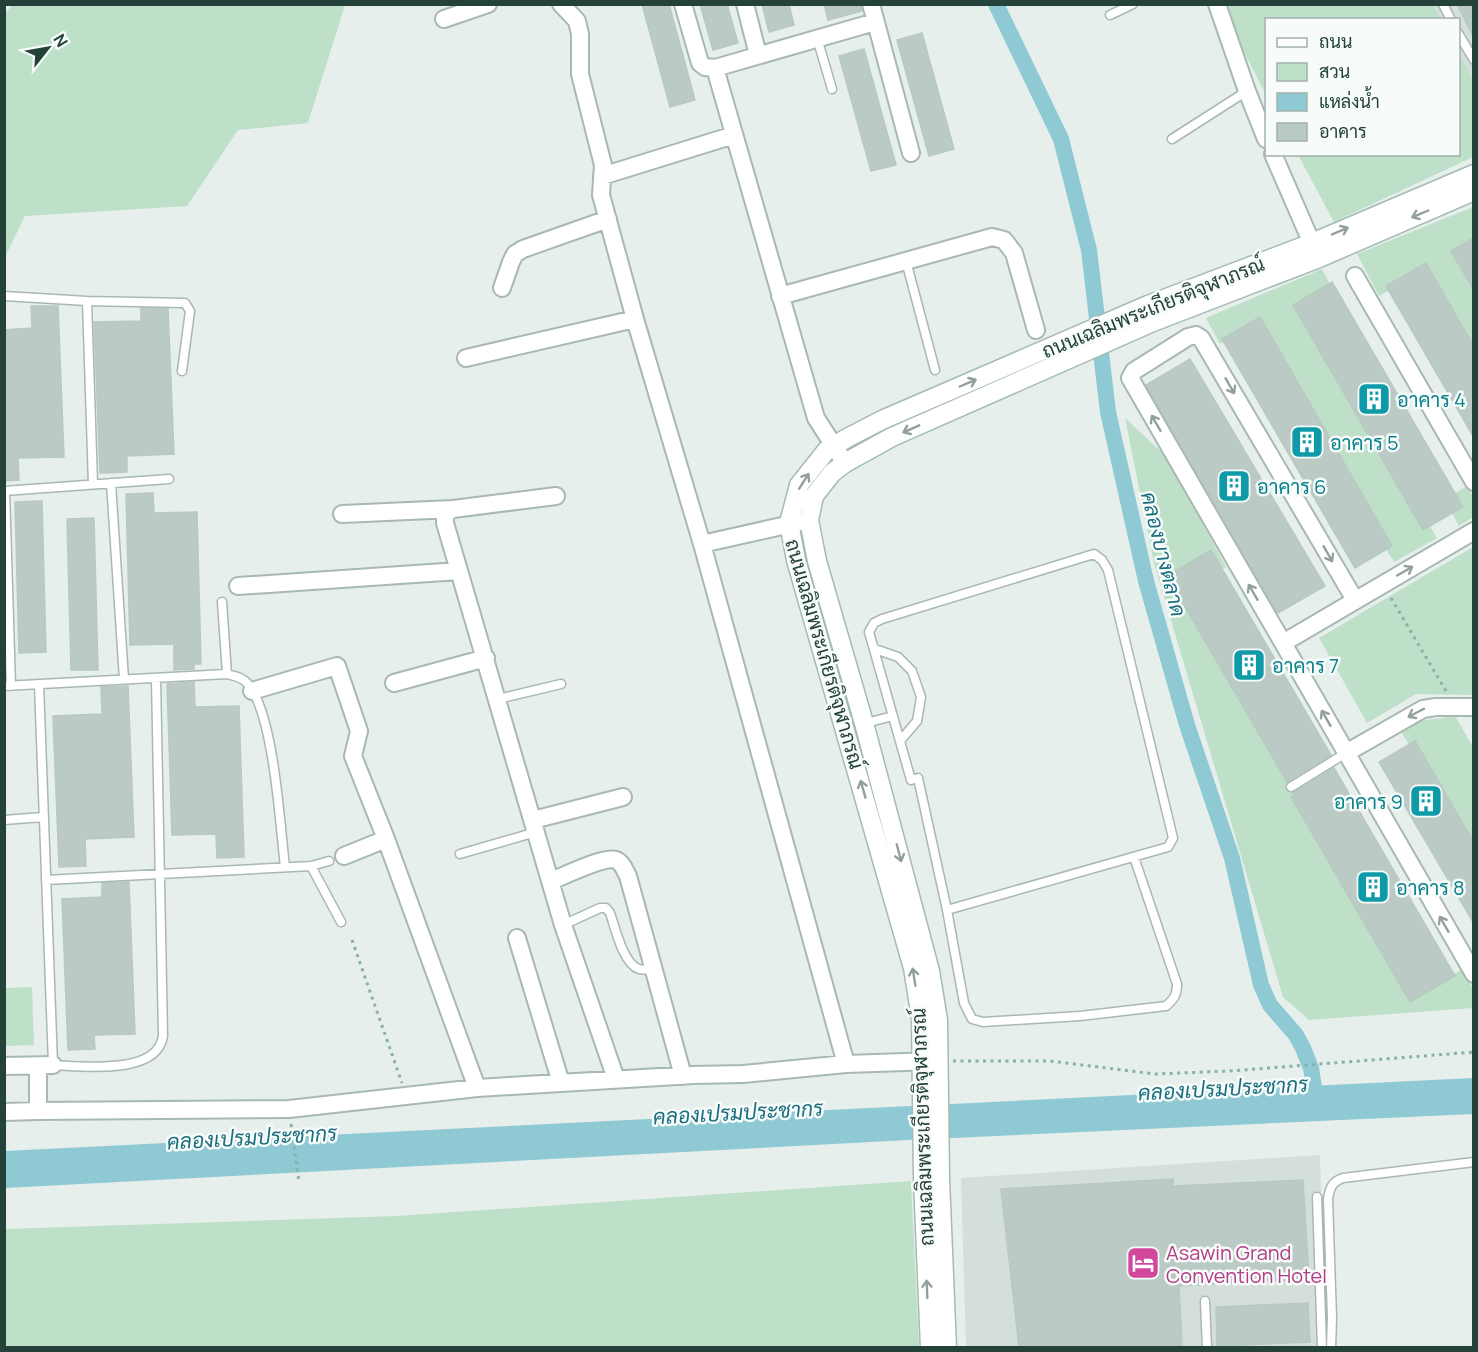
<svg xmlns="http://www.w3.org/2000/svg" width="1478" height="1352" viewBox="0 0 1478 1352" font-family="Manrope,Sarabun,sans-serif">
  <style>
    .built { fill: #d4dfda }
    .green { fill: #bfe0c8 }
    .water { fill: #8ec9d4 }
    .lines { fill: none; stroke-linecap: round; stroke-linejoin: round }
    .canal { stroke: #8ec9d4; stroke-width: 16 }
    .building { fill: #bbcac4; stroke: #b8c9c2; stroke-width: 1.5 }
    .lane-casing { stroke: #a8b8b2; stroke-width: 11 }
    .street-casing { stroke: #a8b8b2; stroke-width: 20 }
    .secondary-casing { stroke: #a4bbb3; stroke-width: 21 }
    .path { stroke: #86b3a5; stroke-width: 3; stroke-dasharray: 3 4.5; stroke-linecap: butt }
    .lane { stroke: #fff; stroke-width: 8 }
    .street { stroke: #fff; stroke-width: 16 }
    .secondary { stroke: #fff; stroke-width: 18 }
    .oneway { stroke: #92a09c }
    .labels { text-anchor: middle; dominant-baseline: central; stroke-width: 5; stroke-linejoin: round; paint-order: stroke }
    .street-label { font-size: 20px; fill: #24423a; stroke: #f7fbf9 }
    .culture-label { font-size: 20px; fill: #0d838f; stroke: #f7fbf9; text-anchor: start }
    .hotel-label { font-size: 20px; fill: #b23c85; stroke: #f7fbf9; text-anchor: start }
    .water-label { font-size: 21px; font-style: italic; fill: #1c6f80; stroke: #f7fbf9 }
  </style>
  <rect width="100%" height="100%" fill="#e6efeb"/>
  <path class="built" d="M1432 5H1473V80L1459 53 1458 20 1441 19Z
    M1320 1155 1325 1347H966L961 1178Z"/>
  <path class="green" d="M13 5V4L345 5 308 123 238 130 187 206 25 216 5 257 4 14Z
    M1225 5H1432L1441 19 1266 20V95L1237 38Z
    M1459 53 1473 80V157L1334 222 1298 155 1458 154Z
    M1473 207V241L1457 251 1473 278V359L1422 272 1379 296 1357 254Z
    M1322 269 1332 288 1301 307 1437 538 1394 562 1250 328 1220 344 1206 318Z
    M1125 418 1167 457 1226 567 1185 593 1414 995 1461 970 1473 988V1008L1309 1020 1283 997 1154 563Z
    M1467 486 1473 497V517L1459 526 1452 513 1455 493Z
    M1473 547V695L1416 694 1367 723 1319 638Z
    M1455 716 1473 747V853L1402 733 1421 721Z
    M32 987 34 1045 5 1046V988Z
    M911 1181 919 1347H5V1229L396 1216Z"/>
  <path class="water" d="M1473 1078V1114L909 1140 5 1188V1151Z"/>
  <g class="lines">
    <path class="canal" d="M996 4 1061 139 1089 250 1108 412 1146 581 1187 725 1232 858 1261 985 1270 1005 1296 1035 1303 1048 1311 1068 1317 1106"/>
  </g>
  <path class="building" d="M642 4H669L695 100 670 107Z
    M700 4H727L738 43 713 50Z
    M762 4H789L794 25 769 32Z
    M824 4H861L862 11 828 20Z
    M1457 4H1473V36Z
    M922 33 954 149 929 156 897 40Z
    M864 49 896 165 871 171 839 56Z
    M1473 238V289L1451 251Z
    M1426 263 1473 345V436L1386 286Z
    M1332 282 1463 507 1423 530 1293 305Z
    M31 306H58L64 457 18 458 19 480 4 481V330L32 328Z
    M141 308 168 309 174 454 127 456V472L100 473 94 322 141 321Z
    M1260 317 1392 546 1355 568 1222 339Z
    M1190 359 1325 586 1278 613 1146 385Z
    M153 493 154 513 197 512 201 664H194V669L174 670V644L130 645 126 494Z
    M42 501 46 652 19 653 15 502Z
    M94 518 98 670H71L67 519Z
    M1211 550 1331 755 1287 782 1167 576Z
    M194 682 195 707 239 706 244 857 217 858 216 834 172 835 167 684Z
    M128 686 134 837 85 839 86 866 59 867 53 716 102 714 101 687Z
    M1415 741 1473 841V922L1379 762Z
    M1334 768 1455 976 1410 1002 1291 797 1294 795 1293 793Z
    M129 882 135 1034 94 1035 95 1049 68 1050 62 899 102 897V883Z
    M1173 1179V1186L1303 1180 1309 1279 1179 1286 1182 1347H1019L1001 1189Z
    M1308 1303 1310 1342 1217 1346 1216 1307Z"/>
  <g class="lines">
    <defs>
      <path id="lane" d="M1443 4 1451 20
        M1110 15 1133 4
        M1458 33 1474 60
        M817 38 832 89
        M1172 139 1247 91
        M906 261 935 370
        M4 296 87 301 185 303 190 311 182 371
        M87 301 93 484
        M111 483 124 679
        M4 491 169 479
        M5 491 11 686
        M222 602 227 674
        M875 649 898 657 912 671 921 697 917 721 900 741
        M39 684 53 1065C82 1066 157 1076 163 1036L156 678
        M4 686 227 674C234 676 242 677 247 683 274 712 280 826 285 867
        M498 699 561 684
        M862 724 893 716
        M1291 787 1346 753
        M4 820 43 817
        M460 854 536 832
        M311 866 341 922
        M46 880 311 866 329 861
        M947 910 1168 847 1173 838 1108 570 1102 560 1094 554 882 619 874 623 869 632 911 780 918 778 947 910 964 1003 972 1019 983 1022 1080 1016 1166 1006C1174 999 1177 995 1177 984L1134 857
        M563 925 600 908H606L610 913C615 927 623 964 639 969 642 970 649 969 653 969
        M1317 1197 1322 1348
        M1205 1301 1207 1348
        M1331 1348 1332 1318 1328 1199C1330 1187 1332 1182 1343 1178L1474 1162"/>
      <path id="street" d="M561 4 577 21 580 34V74L603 165 601 195 635 319 702 544 846 1064
        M683 4 700 63 705 67 715 68
        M745 4 758 55
        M871 4 911 153
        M1217 4 1247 91 1266 139
        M444 19 488 4
        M1273 154 1317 255
        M602 176 734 135
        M1355 276 1474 482
        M502 288 511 262 515 254 523 249 608 219
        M780 296 992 237 1004 240 1014 253 1036 330
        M466 358 635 319
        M845 463 816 418 715 68 875 22
        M556 496 453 509 445 514V523L563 925 616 1079
        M342 514 453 509
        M702 544 809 520
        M238 586 459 571
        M1355 600 1201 338 1196 335 1188 337 1134 371 1130 378 1474 974
        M1283 643 1474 531
        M394 683 486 658
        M252 691 337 666 359 731 353 756 386 839 477 1088
        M1346 753 1423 709 1436 707H1474
        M533 820 623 797
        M344 856 386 839
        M551 881C564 876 604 856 616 860 623 863 625 871 628 876L683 1076
        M517 938 561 1083
        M4 1066 53 1065
        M38 1066V1111L289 1109 477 1088 693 1075 743 1074 846 1064 935 1061
        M4 1112 38 1111"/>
      <path id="secondary" d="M930 1348 923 1179 921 1018 913 968 796 560 789 523 799 485 826 451 847 438 882 420 1148 305 1312 243 1474 174
        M947 1348 940 1179 938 1020 930 971 864 723 817 561 809 520 814 496 832 473 845 463 892 437 1153 322 1319 258 1474 191"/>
    </defs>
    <use href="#lane" class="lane-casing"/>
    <use href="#street" class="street-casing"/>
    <use href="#secondary" class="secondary-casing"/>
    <path class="path" d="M1391 598 1446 691
      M352 940 402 1083
      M953 1061H1050L1155 1074 1230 1071 1474 1052
      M291 1124 299 1182"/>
    <use href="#lane" class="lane"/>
    <use href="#street" class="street"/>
    <use href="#secondary" class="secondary"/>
  </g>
  <defs><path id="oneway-shaft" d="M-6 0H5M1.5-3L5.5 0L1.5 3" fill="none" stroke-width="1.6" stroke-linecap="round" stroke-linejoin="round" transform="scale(1.5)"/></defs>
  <g class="oneway">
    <use href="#oneway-shaft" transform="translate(1420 214) rotate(157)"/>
    <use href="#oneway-shaft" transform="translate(1340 231) rotate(-23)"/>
    <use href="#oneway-shaft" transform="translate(968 383) rotate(-23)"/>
    <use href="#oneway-shaft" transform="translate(1230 386) rotate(60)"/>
    <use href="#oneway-shaft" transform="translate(1156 423) rotate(-120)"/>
    <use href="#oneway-shaft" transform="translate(911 429) rotate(156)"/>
    <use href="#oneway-shaft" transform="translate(804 481) rotate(-58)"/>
    <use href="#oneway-shaft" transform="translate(1328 554) rotate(60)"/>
    <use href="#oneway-shaft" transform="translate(1405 571) rotate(-30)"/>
    <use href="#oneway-shaft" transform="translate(1253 592) rotate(-120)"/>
    <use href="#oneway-shaft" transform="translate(1416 713) rotate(152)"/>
    <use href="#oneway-shaft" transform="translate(1326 718) rotate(-120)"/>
    <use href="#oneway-shaft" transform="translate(863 789) rotate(-106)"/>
    <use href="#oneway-shaft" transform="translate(899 853) rotate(75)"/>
    <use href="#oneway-shaft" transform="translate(1444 924) rotate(-120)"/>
    <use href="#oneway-shaft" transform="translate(914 977) rotate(-99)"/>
    <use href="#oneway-shaft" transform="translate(927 1289) rotate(-92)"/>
  </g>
  <defs>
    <symbol id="building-square" viewBox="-11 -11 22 22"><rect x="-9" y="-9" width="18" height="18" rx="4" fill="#0f9aa8" stroke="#f7fbf9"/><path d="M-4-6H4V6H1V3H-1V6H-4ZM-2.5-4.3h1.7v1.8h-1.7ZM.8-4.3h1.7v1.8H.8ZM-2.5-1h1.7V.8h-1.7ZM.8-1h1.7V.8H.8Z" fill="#fff"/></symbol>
    <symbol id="hotel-square" viewBox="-11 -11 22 22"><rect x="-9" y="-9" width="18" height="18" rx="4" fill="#d1479c" stroke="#f7fbf9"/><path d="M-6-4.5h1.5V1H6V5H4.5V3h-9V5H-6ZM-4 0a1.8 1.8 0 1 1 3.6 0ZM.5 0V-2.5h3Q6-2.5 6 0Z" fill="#fff"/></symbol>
  </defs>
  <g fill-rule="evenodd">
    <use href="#building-square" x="1355" y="380" width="38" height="38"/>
    <use href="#building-square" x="1288" y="423" width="38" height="38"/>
    <use href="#building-square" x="1215" y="467" width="38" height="38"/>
    <use href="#building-square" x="1230" y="646" width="38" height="38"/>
    <use href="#building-square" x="1407" y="782" width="38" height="38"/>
    <use href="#building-square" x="1354" y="868" width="38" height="38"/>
    <use href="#hotel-square" x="1124" y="1244" width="38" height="38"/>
  </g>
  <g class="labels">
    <g class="street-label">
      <text transform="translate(1153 307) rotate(-22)">ถนนเฉลิมพระเกียรติจุฬาภรณ์</text>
      <text transform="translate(825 654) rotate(74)">ถนนเฉลิมพระเกียรติจุฬาภรณ์</text>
      <text transform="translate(922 1127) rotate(-92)">ถนนเฉลิมพระเกียรติจุฬาภรณ์</text>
    </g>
    <g class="culture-label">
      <text x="1397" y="399">อาคาร 4</text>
      <text x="1330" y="442">อาคาร 5</text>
      <text x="1257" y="486">อาคาร 6</text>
      <text x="1272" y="665">อาคาร 7</text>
      <text x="1403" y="801" text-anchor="end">อาคาร 9</text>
      <text x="1396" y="887">อาคาร 8</text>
    </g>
    <g class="hotel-label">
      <text x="1166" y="1252">Asawin Grand<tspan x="1166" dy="23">Convention Hotel</tspan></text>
    </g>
    <g class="water-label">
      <text transform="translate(1164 554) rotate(76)">คลองบางตลาด</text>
      <text transform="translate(1223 1088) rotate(-3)">คลองเปรมประชากร</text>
      <text transform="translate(738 1112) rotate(-3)">คลองเปรมประชากร</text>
      <text transform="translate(252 1137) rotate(-3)">คลองเปรมประชากร</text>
    </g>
  </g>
  <rect width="1478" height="1352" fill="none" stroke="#24423a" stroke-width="12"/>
  <rect x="1265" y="18" width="195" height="138" fill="#f7fbf9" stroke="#a3b1ad" stroke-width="1.5"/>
  <rect x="1277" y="38" width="30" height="9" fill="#ffffff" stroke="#a3b1ad" stroke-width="1.5"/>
  <text x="1319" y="48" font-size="18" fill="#24423a">ถนน</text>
  <rect x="1277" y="63" width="30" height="18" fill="#bfe0c8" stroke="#a3b1ad" stroke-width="1.5"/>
  <text x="1319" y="78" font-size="18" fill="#24423a">สวน</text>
  <rect x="1277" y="93" width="30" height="18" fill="#8ec9d4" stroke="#a3b1ad" stroke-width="1.5"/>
  <text x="1319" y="108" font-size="18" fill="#24423a">แหล่งน้ำ</text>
  <rect x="1277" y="123" width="30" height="18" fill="#bbcac4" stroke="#a3b1ad" stroke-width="1.5"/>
  <text x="1319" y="138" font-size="18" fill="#24423a">อาคาร</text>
  <g transform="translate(48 48) rotate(59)" stroke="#f7fbf9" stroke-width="4.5" paint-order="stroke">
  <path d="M0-4.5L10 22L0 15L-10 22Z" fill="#24423a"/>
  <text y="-9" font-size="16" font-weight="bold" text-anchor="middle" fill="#24423a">N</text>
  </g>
</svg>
